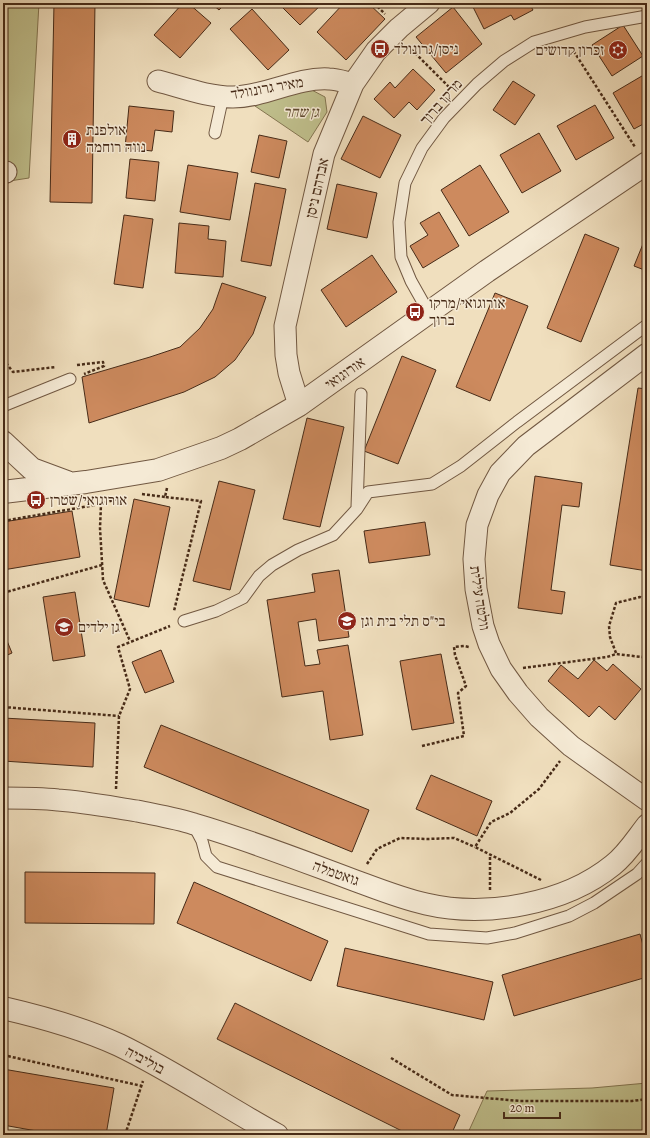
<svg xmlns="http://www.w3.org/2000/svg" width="650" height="1138" viewBox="0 0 650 1138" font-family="Alegreya,'Frank Ruhl Libre',serif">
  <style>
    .green { fill: #c0c08d; stroke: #847652 }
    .building { fill: #cd8a5e; stroke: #472b18 }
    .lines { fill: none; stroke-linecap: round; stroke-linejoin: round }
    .service-casing { stroke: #715842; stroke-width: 13 }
    .minor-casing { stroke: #715842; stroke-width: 23 }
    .tertiary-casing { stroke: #715842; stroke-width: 24 }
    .path { stroke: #472b18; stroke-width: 2.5; stroke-dasharray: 3 2; stroke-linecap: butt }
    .service { stroke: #f5ead5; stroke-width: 11 }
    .minor { stroke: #f5ead5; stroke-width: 21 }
    .tertiary { stroke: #f5ead5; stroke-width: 22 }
    .labels { text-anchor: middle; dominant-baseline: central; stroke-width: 3; stroke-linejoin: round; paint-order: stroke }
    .poi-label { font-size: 15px; fill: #472b18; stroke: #f5ead5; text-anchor: start }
    .street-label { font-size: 15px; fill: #472b18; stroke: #f5ead5 }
    .park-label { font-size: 15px; font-style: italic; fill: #5f492f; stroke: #f5ead5 }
  </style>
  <rect width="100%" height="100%" fill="#f0dfbe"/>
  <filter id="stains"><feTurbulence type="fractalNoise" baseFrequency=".005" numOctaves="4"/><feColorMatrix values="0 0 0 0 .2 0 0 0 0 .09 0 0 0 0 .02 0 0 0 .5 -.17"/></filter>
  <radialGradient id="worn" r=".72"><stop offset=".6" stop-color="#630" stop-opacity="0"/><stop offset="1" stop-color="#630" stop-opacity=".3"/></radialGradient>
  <path class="green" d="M3 3H39L29 178 3 182Z
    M308 88 325 97 327 112 308 142 255 106 273 97Z
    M647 1083V1135H467L487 1091 592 1088Z"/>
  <path class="building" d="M54 3H95L92 203 50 202Z
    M183 3H188L211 23 180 58 154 35Z
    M211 3H226L219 10Z
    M278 3H323L300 25Z
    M344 3H368L385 19 346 60 317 32Z
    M471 3H529L533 10 514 20 511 15 484 29Z
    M542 3H553L544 7Z
    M453 7 482 44 446 73 416 37Z
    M252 9 289 50 268 70 230 29Z
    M623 25 643 56 612 76 592 45Z
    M413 69 435 90 417 110 409 102 394 118 374 99 390 82 395 88Z
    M647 73V122L634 129 613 93Z
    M513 81 535 95 515 125 493 110Z
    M595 105 614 138 576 160 557 126Z
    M129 106 174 111 172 132 155 130 152 151 125 148Z
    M363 116 401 135 380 178 341 159Z
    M539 133 561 171 522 193 500 155Z
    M259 135 287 141 279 178 251 172Z
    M130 159 159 162 155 201 126 198Z
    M188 165 238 173 230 220 180 212Z
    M480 165 509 212 469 236 441 190Z
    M255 183 286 189 271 266 241 261Z
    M337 184 377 193 367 238 327 229Z
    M439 212 459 246 423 268 410 246 428 235 420 223Z
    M124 215 153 219 143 288 114 284Z
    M179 223 209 226 208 239 226 241 223 277 175 273Z
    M585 234 619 248 581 342 547 328Z
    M647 234V271L634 266Z
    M372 255 397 292 346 327 321 290Z
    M222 283 266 297 253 334 235 360 215 377 184 392 89 423 82 377 150 357 180 347 200 328 213 309Z
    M495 293 528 306 490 401 456 387Z
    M402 356 436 370 398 464 364 451Z
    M638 388 647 389V571L610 565Z
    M307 418 344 427 320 527 283 519Z
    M535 476 582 483 579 507 562 505 551 590 565 592 562 614 518 608Z
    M219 481 255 490 230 590 193 581Z
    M134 499 170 507 149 607 114 599Z
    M72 511 80 557 3 570V522Z
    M425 522 430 555 369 563 364 531Z
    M339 570 349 637 319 641 316 619 298 622 305 666 320 664 317 650 348 645 363 735 330 740 323 691 282 697 267 600 315 592 312 574Z
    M75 592 85 656 53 661 43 597Z
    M3 631 12 653 3 657Z
    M161 650 174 682 145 693 132 662Z
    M441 654 454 723 412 730 400 661Z
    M594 660 607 671 613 664 641 689 615 720 599 706 589 717 548 681 561 665 578 679Z
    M3 718 95 723 93 767 3 761Z
    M161 725 369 810 352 852 144 767Z
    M431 775 492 801 477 836 416 809Z
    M25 872 155 873 154 924 25 923Z
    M194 882 328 941 311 981 177 923Z
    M640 934 647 960V977L514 1016 502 975Z
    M345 948 493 982 484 1020 337 986Z
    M235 1003 460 1115 451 1135H410L217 1039Z
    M3 1069 114 1088 106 1135H59L3 1125Z"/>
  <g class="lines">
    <defs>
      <path id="service" d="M215 133 223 96
        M429 313 411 281 401 257 399 222 405 183 422 148 444 118 477 84 504 61 534 42 585 27 647 16
        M3 406 70 379
        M357 507 361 394
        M184 621 216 611 243 598 259 576 272 565 298 550 333 535 357 509 368 492 432 484 461 466 517 422 647 325
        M193 824 202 841 206 856 217 867 429 934 487 938 515 933 569 916 594 903 637 874 647 863"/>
      <path id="minor" d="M158 81C182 87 207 97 233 97 265 97 296 77 329 79 337 79 345 82 353 84
        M3 172H6
        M647 354 526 446 500 473 488 495 477 525 474 559 476 589 483 626 489 644 501 669 518 693 539 717 571 746 647 800
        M299 405 289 373 286 355 285 326 324 154 353 84 376 51 399 28 429 3
        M3 798C21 798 40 798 58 800 85 802 111 807 137 811 156 815 176 818 194 824 246 839 297 859 348 878 373 887 399 898 426 904 486 918 565 904 613 865 627 854 636 839 647 825"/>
      <path id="tertiary" d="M3 442 32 469 67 482
        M3 492 86 482 158 470 221 448 240 439 299 405 487 271 647 163
        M3 1008C42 1017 82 1028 119 1045 173 1071 224 1106 277 1135"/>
    </defs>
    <use href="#service" class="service-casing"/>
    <use href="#minor" class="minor-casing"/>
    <use href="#tertiary" class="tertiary-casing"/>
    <path class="path" d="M374 3 385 14
      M408 46 451 89
      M571 47 635 147
      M3 359 13 372 56 367
      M77 365 103 362 104 366 84 374
      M167 488 165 497 201 501 174 611
      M142 494 165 497
      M117 499 101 504 100 528 103 580 130 641
      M3 521 101 504
      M3 593 102 565
      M616 653 610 637 609 626 616 603 640 597 647 601
      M523 668 607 657 616 654 642 657 647 655
      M3 707 119 716
      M422 746 464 736 458 693 466 686 455 655 454 647 464 646 469 647
      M116 789 119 716 130 689 118 647 170 626
      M367 864 377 849 400 838 427 839 454 838 475 847
      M541 880 475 847 491 822 510 813 539 789 560 761
      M490 890V855
      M3 1055 142 1086
      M391 1058 452 1095 520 1101H632L647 1099
      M125 1135 143 1081"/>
    <use href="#service" class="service"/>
    <use href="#minor" class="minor"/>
    <use href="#tertiary" class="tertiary"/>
  </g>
  <defs>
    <symbol id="bus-disc" viewBox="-11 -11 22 22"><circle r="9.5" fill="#8f2418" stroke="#f5ead5"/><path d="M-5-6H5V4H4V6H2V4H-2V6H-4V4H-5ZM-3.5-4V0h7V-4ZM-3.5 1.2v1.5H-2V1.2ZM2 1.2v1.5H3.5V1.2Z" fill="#fff"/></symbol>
    <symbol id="synagogue-disc" viewBox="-11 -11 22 22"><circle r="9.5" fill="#8f2418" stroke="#f5ead5"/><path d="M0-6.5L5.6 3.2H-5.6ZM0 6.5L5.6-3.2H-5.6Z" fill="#fff"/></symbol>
    <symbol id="building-disc" viewBox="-11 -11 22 22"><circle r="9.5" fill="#8f2418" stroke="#f5ead5"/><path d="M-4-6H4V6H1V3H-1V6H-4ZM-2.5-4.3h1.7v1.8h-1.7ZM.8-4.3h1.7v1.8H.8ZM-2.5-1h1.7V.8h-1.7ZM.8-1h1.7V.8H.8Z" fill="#fff"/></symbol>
    <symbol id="school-disc" viewBox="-11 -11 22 22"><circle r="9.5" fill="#8f2418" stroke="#f5ead5"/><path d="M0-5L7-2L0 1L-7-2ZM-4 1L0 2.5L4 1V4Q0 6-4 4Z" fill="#fff"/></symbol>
  </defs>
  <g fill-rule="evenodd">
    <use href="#bus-disc" x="369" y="38" width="22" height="22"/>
    <use href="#synagogue-disc" x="607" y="39" width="22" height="22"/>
    <use href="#building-disc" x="61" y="128" width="22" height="22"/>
    <use href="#bus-disc" x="404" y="301" width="22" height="22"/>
    <use href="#bus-disc" x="25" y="489" width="22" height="22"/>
    <use href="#school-disc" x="336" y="610" width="22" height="22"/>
    <use href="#school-disc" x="53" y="616" width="22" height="22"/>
  </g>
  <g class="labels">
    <g class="poi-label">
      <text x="394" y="49">ניסן/גרונולד</text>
      <text x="604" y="50" text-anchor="end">זכרון קדושים</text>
      <text x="86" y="130">אולפנת<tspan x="86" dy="17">נווה רוחמה</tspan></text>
      <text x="429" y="303">אורוגואי/מרקו<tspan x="429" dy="17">ברוך</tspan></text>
      <text x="50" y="500">אורוגואי/שטרן</text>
      <text x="361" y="621">בי"ס תלי בית וגן</text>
      <text x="78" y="627">גן ילדים</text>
    </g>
    <g class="street-label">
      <text transform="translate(267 88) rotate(-10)">מאיר גרונוולד</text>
      <text transform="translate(441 102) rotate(-49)">מרקו ברוך</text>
      <text transform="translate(317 188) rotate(-77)">אברהם ניסן</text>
      <text transform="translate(345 373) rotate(-35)">אורוגואי</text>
      <text transform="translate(480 598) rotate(81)">וולטה עילית</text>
      <text transform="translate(336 873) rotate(20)">גואטמלה</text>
      <text transform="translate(145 1060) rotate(28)">בוליביה</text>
    </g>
    <g class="park-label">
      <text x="301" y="112">גן שחר</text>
    </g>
  </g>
  <rect width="650" height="1138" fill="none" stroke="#f0dfbe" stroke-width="16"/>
  <rect x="4" y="4" width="642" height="1130" fill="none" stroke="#472b18" stroke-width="2"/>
  <rect x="8" y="8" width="634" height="1122" fill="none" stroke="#472b18"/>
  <path d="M504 1112v6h56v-6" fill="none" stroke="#472b18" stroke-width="2"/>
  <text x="510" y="1112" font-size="12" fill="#472b18" stroke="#f5ead5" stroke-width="3" paint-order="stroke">20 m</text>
  <rect width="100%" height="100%" filter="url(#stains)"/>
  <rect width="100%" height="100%" fill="url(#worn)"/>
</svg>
